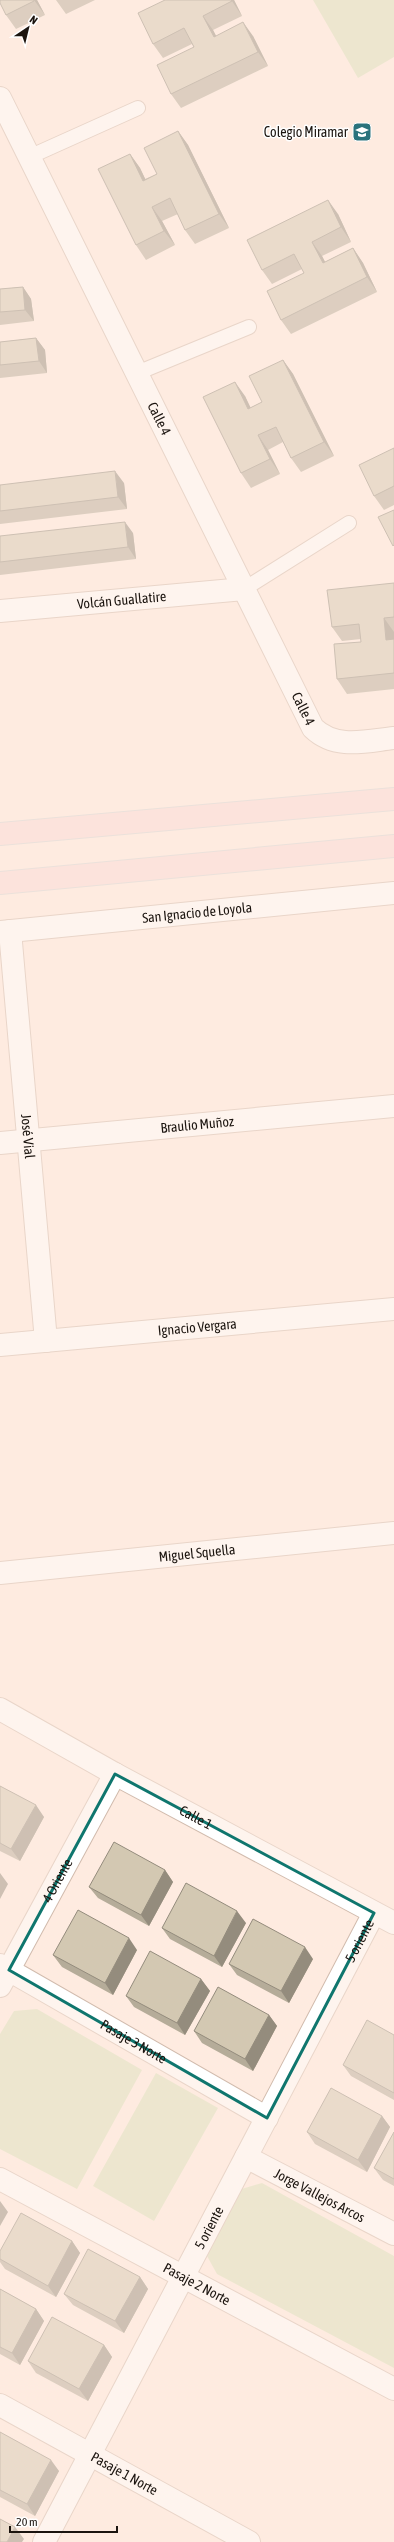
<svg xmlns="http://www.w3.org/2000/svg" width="394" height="2542" viewBox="0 0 394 2542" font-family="'Asap Condensed',sans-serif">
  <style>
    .green { fill: #dae1bb }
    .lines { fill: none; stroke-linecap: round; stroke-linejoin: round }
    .service-casing { stroke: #d1bbad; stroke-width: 16 }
    .minor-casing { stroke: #d1bbad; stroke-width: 24 }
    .tertiary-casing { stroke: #d1bbad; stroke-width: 24 }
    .primary-casing { stroke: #d6d5d4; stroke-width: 24 }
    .service { stroke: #fff; stroke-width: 14 }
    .minor { stroke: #fff; stroke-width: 22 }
    .tertiary { stroke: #fff; stroke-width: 22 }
    .primary { stroke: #fadad7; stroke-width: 22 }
    .wall { fill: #b5ac99 }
    .shaded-wall { fill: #948c7d }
    .building { fill: #d3c8b2; stroke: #948c7d }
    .marked { fill: none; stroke: #0f766e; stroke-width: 3; stroke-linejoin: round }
    .labels { text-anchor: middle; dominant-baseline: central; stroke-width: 3; stroke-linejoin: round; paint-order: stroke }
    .poi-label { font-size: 14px; fill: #1b140f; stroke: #fff; text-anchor: end }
    .street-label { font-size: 14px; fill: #1b140f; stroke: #fff }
  </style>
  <rect width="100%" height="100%" fill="#feebe0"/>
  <path class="green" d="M313 0H394V57L358 78Z
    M37 2009 142 2070 77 2189 0 2149V2034L14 2011Z
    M156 2073 218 2108 154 2221 93 2186Z
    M262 2183 394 2256V2368L217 2274 207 2256 238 2190Z"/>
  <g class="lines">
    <defs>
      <path id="service" d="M29 157 138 108
        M137 373 249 327
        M244 589 349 523"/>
      <g id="minor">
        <path id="s1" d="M0 98 313 728C336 750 366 741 394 738"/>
        <path id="s2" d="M0 611 244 589"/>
        <path id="s3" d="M10 931 46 1341"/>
        <path id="s4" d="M0 932 394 893"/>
        <path id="s5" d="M0 1143 394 1106"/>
        <path id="s6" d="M0 1345 394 1309"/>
        <path id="s7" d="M0 1573 394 1533"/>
        <path id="s8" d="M0 1965 267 2118"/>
        <path id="s9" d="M0 1986 115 1774"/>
        <path id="s10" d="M246 2157 394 2234"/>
        <path id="s11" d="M0 2179 394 2389"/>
        <path id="s12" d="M0 2405 249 2542"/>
        <path id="s13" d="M44 2542 374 1913"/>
      </g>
      <g id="tertiary">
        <path id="s14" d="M0 1709 115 1774 394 1923"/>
      </g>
      <path id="primary" d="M0 834 394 799
        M0 883 394 846"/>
    </defs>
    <use href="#service" class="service-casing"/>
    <use href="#minor" class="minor-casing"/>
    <use href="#tertiary" class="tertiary-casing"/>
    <use href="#primary" class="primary-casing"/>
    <use href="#service" class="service"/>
    <use href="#minor" class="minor"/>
    <use href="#tertiary" class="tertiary"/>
    <use href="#primary" class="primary"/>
  </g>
  <path class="wall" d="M0 0H37L45 15 16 29 6 15Z
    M56 0H95L66 14Z
    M165 0H234L242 16 213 30 216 36H253L268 66 181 108 171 94 194 47 192 44 163 58 153 44Z
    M178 131 188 145 229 228 195 244 185 230 178 214 162 221 175 245 146 260 136 245 130 154 140 168 145 179 157 174Z
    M338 214 351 242 322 256 325 262 353 248 363 263 377 292 291 334 281 320 304 273 302 269 272 284 262 270Z
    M23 287 31 299 34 321 0 325V289Z
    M36 338 45 350 47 373 0 378V342Z
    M283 360 293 374 334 456 301 472 291 458 283 442 268 450 280 474 251 488 241 473 245 396 250 408 262 402Z
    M394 448V505L384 510 374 496Z
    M124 483 127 509 0 524V485Z
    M133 533 136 559 0 575V536Z
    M394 583V689L347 694 337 679 361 642V639L342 641 332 627Z
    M0 1786 44 1817 20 1861 0 1851Z
    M165 1870 173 1882 149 1926 98 1898 89 1887Z
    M246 1923 222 1967 170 1939 162 1928Z
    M137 1950 113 1995 62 1967 53 1955Z
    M313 1959 289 2003 237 1975 229 1964Z
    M201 1979 210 1991 185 2035 134 2007 126 1996Z
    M269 2015 277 2026 253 2071 202 2043 194 2031Z
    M394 2035V2100L351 2076 343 2065Z
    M382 2116 390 2127 367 2172 315 2144 307 2132Z
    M394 2132V2186L383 2180 374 2168Z
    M72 2241 80 2253 56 2297 5 2269 0 2262V2251Z
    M140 2277 148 2289 124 2333 73 2305 64 2294Z
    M0 2289 36 2309 44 2321 20 2365 0 2354Z
    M104 2345 112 2357 88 2401 36 2373 28 2361Z
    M0 2432 59 2471 35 2516 0 2497Z"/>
  <path class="shaded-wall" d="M34 0H37L45 15Z
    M231 0H234L242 16 232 1Z
    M203 16 213 30 224 51 214 37Z
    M243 22 253 36 268 66 258 52Z
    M178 131 188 145 229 228 219 214Z
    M130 154 140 168 153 195 143 181Z
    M328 200 338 214 351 242 341 227Z
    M152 207 162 221 175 245 164 231Z
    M312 242 322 256 333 277 323 263Z
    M353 248 363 263 377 292 367 277Z
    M23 287 31 299 34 321 25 310Z
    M36 338 45 350 47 373 39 361Z
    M283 360 293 374 334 456 324 442Z
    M235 382 245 396 258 423 248 409Z
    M258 435 268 450 280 474 270 459Z
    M115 471 124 483 127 509 118 497Z
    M125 522 133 533 136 559 128 547Z
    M384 618 394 632V651L386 640Z
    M36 1805 44 1817 20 1861 11 1849Z
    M165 1870 173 1882 149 1926 141 1915Z
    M0 1873 8 1884 0 1899Z
    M237 1911 246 1923 222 1967 214 1956Z
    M129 1938 137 1950 113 1995 105 1983Z
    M305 1947 313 1959 289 2003 281 1991Z
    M201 1979 210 1991 185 2035 177 2023Z
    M269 2015 277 2026 253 2071 245 2059Z
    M382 2116 390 2127 367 2172 358 2160Z
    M0 2201 8 2212 0 2226Z
    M72 2241 80 2253 56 2297 48 2286Z
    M140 2277 148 2289 124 2333 115 2321Z
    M36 2309 44 2321 20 2365 12 2353Z
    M104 2345 112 2357 88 2401 79 2389Z
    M51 2460 59 2471 35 2516 27 2504Z
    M15 2527 24 2539 22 2542H7Z"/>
  <path class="building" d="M0 0H34V1L6 15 0 3Z
    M165 0H231L232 1 203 16 214 37 243 22 258 52 171 94 157 65 194 47 184 28 153 44 138 13Z
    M178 131 219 214 185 230 170 198 152 207 164 231 136 245 98 169 130 154 143 181 157 174 144 148Z
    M328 200 341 227 312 242 323 263 353 248 367 277 281 320 267 291 304 273 294 254 262 270 247 240Z
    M23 287 25 310 0 312V289Z
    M36 338 39 361 0 365V342Z
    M283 360 324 442 291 458 276 427 258 435 270 459 241 473 203 397 235 382 248 409 262 402 249 376Z
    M394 448V486L374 496 359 465Z
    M115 471 118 497 0 511V485Z
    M394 510V545L393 546 378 517Z
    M125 522 128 547 0 562V536Z
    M394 583V617L384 618 386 640 394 639V673L337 679 334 644 361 642 359 624 332 627 327 590Z
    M0 1786 36 1805 11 1849 0 1843Z
    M114 1842 165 1870 141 1915 89 1887Z
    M186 1883 237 1911 214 1956 162 1928Z
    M78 1910 129 1938 105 1983 53 1955Z
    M253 1919 305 1947 281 1991 229 1964Z
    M150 1951 201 1979 177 2023 126 1996Z
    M218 1987 269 2015 245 2059 194 2031Z
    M367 2020 394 2035V2093L343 2065Z
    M331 2088 382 2116 358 2160 307 2132Z
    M394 2132V2179L374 2168Z
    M21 2213 72 2241 48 2286 0 2259V2251Z
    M88 2249 140 2277 115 2321 64 2294Z
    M0 2289 36 2309 12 2353 0 2347Z
    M52 2317 104 2345 79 2389 28 2361Z
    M0 2432 51 2460 27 2504 0 2490Z
    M0 2519 15 2527 7 2542H0Z"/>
  <path d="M0 0H394V2542H0ZM115 1774 374 1913 267 2118 9 1970Z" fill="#feebe0" fill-opacity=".55" fill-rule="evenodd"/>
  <path class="marked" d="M115 1774 374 1913 267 2118 9 1970Z"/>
  <defs>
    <symbol id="school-square" viewBox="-11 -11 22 22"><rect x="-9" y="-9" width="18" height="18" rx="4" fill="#2a727c" stroke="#fff"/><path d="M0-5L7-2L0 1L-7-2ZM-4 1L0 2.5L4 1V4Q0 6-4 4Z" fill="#fff"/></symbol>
  </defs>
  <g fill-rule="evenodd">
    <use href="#school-square" x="351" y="121" width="22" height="22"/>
  </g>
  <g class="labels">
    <g class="poi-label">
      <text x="348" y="132">Colegio Miramar</text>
    </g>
    <g class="street-label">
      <text stroke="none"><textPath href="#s1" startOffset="358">Calle 4</textPath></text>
      <text stroke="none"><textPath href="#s2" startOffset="122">Volcán Guallatire</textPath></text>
      <text stroke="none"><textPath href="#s1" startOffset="682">Calle 4</textPath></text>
      <text stroke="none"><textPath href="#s4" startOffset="198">San Ignacio de Loyola</textPath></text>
      <text stroke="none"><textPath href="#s5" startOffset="198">Braulio Muñoz</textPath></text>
      <text stroke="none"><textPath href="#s3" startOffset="206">José Vial</textPath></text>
      <text stroke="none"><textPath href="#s6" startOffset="198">Ignacio Vergara</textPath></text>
      <text stroke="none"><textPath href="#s7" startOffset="198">Miguel Squella</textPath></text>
      <text stroke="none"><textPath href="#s14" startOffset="224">Calle 1</textPath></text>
      <text stroke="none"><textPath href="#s9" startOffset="120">4 Oriente</textPath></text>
      <text stroke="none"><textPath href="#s13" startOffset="679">5 oriente</textPath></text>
      <text stroke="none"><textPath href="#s8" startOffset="154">Pasaje 3 Norte</textPath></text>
      <text stroke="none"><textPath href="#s10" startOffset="83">Jorge Vallejos Arcos</textPath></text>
      <text stroke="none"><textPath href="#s13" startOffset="355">5 oriente</textPath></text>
      <text stroke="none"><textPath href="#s11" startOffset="223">Pasaje 2 Norte</textPath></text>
      <text stroke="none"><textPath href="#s12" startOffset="142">Pasaje 1 Norte</textPath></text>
    </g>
  </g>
  <g transform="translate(28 28) rotate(35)" stroke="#ffffff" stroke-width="3" paint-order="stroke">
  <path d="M0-3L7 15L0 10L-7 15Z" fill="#1b140f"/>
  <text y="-6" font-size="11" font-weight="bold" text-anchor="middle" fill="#1b140f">N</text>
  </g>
  <path d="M10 2526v6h107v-6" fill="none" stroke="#1b140f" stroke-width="2"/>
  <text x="16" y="2526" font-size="12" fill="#1b140f" stroke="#ffffff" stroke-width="3" paint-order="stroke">20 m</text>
</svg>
